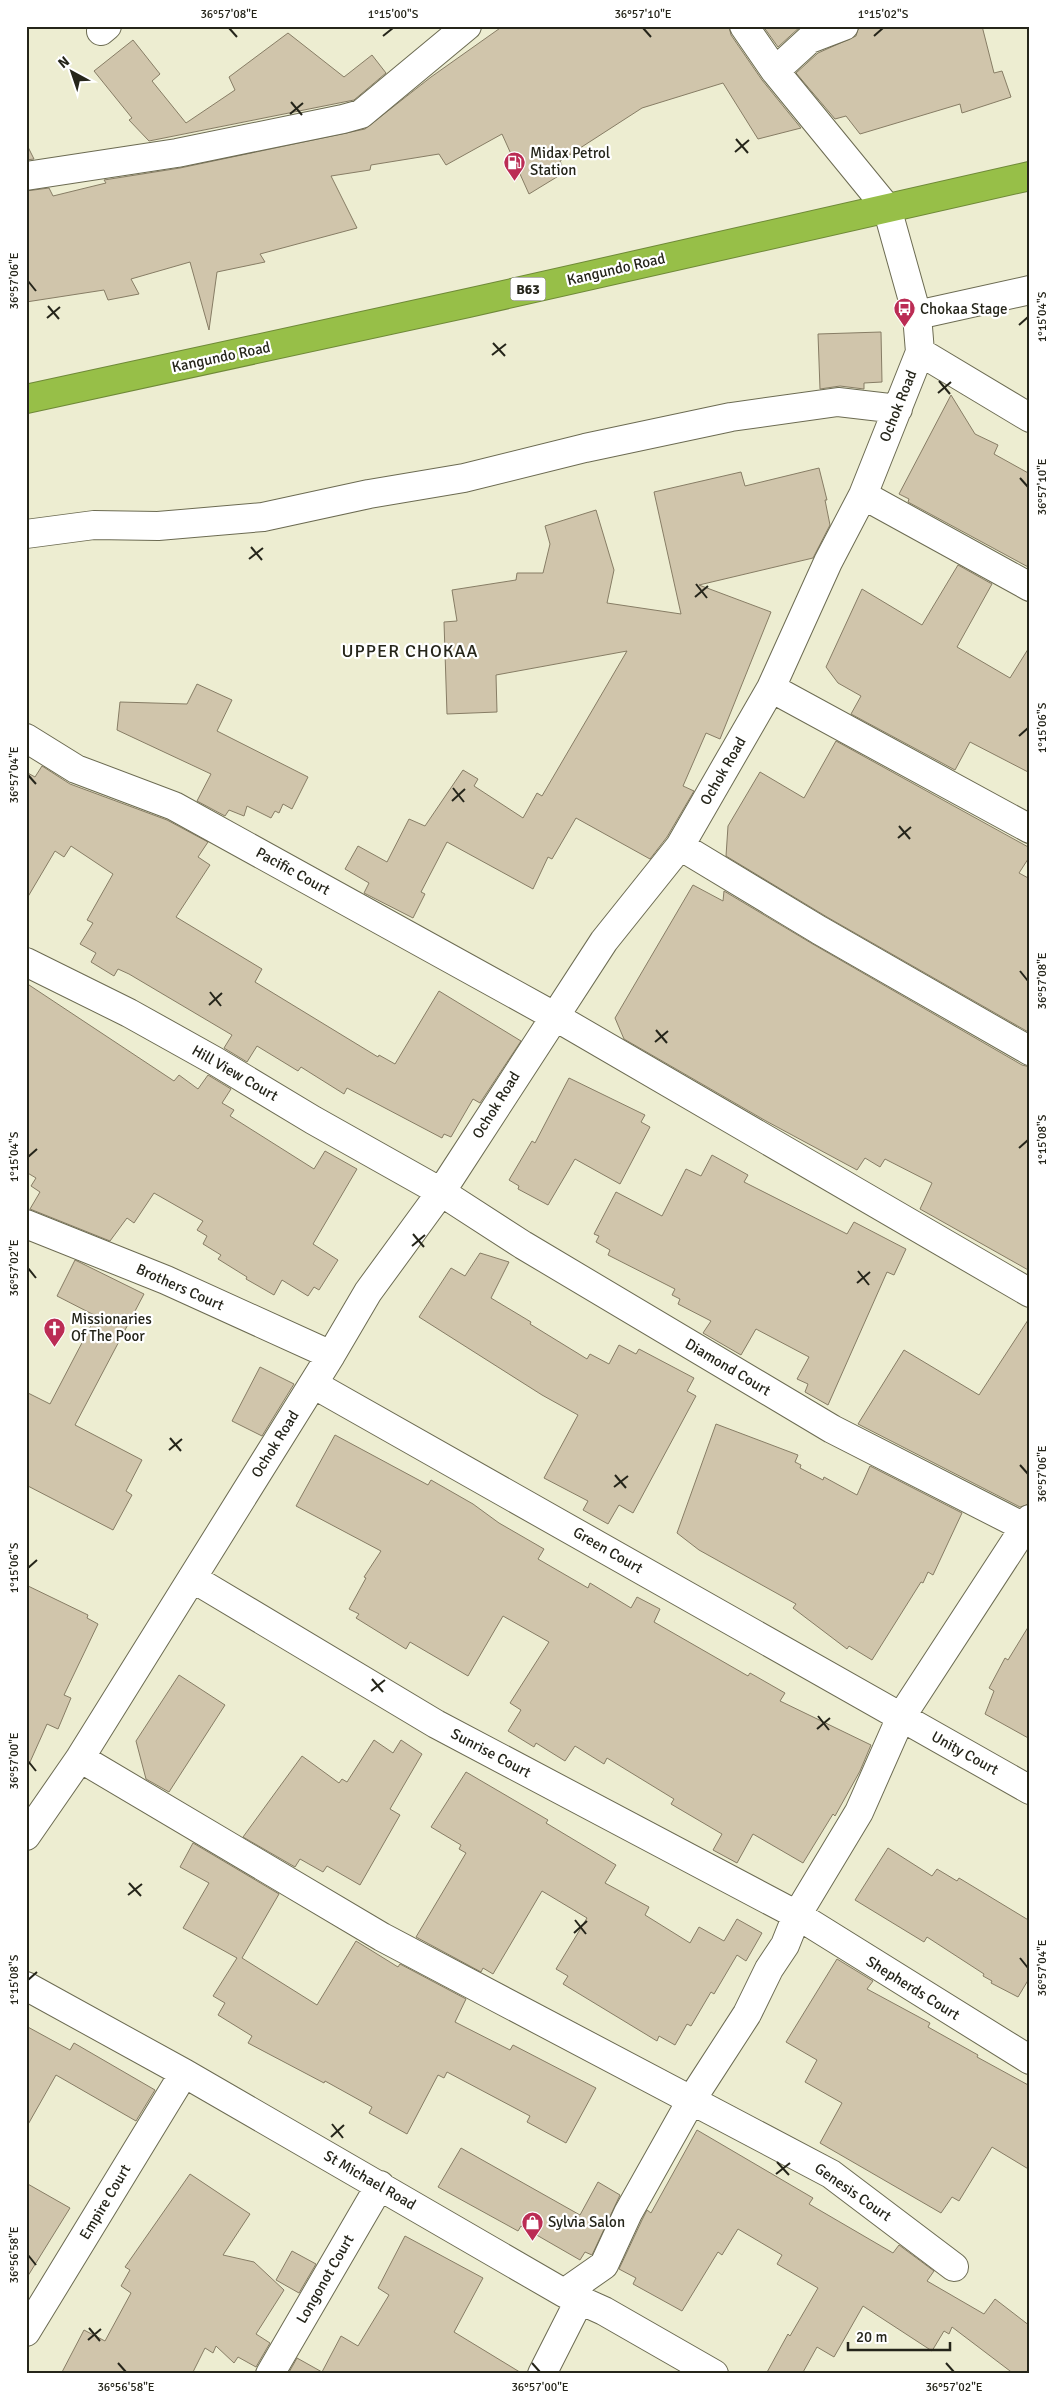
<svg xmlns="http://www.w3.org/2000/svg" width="1056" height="2400" viewBox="0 0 1056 2400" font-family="Signika,sans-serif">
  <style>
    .building { fill: #d0c5ab; stroke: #877d65 }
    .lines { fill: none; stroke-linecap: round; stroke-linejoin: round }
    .minor-casing { stroke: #6c6b52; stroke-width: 30 }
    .highway-casing { stroke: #6f8938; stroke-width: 30 }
    .minor { stroke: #fff; stroke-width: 28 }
    .highway { stroke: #97bf48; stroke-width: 28 }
    .ticks { fill: none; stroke: #25251a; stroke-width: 2 }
    .labels { text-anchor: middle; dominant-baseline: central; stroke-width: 4.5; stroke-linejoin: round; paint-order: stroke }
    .shield { fill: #fff; stroke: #66665f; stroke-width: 1 }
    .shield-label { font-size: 14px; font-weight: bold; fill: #25251a }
    .poi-label { font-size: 15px; fill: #25251a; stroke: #fff; text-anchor: start }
    .street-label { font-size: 15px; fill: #25251a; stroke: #fff }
    .quarter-label { font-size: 18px; letter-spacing: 1px; fill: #25251a; stroke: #fff }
    .neatline { fill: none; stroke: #25251a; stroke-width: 2 }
    .ticks-label { font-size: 12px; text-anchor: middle; fill: #25251a }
  </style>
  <rect width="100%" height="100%" fill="#ededd1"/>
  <path class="building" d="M503 26H729L731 35 762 80 801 128 758 139 723 83 642 108 560 161 565 172 529 194 502 134 446 165 439 154 371 165 370 170 331 176 357 228 260 254 265 262 217 272 209 330 190 262 131 279 139 294 108 300 104 290 26 302V191L49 188 53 196 106 183 104 180 180 168 365 129 431 77Z
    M763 26H801L778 47Z
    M859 26H982L994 73 1002 71 1011 97 962 113 960 104 860 134 846 116 835 119 796 73 818 53 856 36Z
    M288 33 344 77 372 55 386 73 354 100 149 141 129 120 132 118 94 71 133 40 160 74 152 81 186 123 235 90 229 77Z
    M26 143 34 159 26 160Z
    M881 332 882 382 864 383V389L840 386 820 389 818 334Z
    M951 395 975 434 998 445 994 454 1030 474V568L908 502 909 499 899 494Z
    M819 468 827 500H825L830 525 813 558 699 585 771 612 720 739 706 733 683 786 694 791 667 837 650 859 576 818 552 859 548 857 533 889 447 842 421 892 425 894 413 918 364 893 369 883 345 869 358 846 387 862 409 819 425 826 463 770 478 779 474 786 523 818 537 793 542 796 627 651 496 675 497 712 447 714 444 622 457 621 452 590 516 580 517 573H543L550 544 545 526 596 510 614 570 607 603 681 614 654 492 741 472 745 486Z
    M958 565 992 584 957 647 1010 678 1030 646V773L970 742 955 770 851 714 861 696 838 683 826 667 862 589 922 625Z
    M197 684 232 700 217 731 308 777 292 809 283 804 279 813 275 811 271 818 247 806 244 816 229 810 225 816 197 801 211 774 117 730 120 702 187 704Z
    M836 741 1030 848V856L1019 873 1030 879V1033L827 917 726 856 728 826 760 772 804 798Z
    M42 766 70 784 167 820 208 842 198 857 210 865 176 917 262 969 255 982 378 1057 379 1055 395 1064 439 991 521 1041 480 1103 473 1099 451 1137 444 1134 442 1138 347 1088 344 1094 301 1067 298 1071 257 1046 247 1062 224 1048 232 1035 129 974 118 969 114 976 91 962 96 953 80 944 93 923 87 920 113 874 71 846 64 857 55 851 26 900V772L35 777Z
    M693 885 723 901 724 891 811 943 1022 1065 1030 1067V1271L920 1209 932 1183 885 1159 880 1167 865 1158 857 1170 766 1121 624 1039 615 1018Z
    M26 983 174 1081 179 1075 198 1089 208 1075 231 1089 222 1103 234 1110 230 1116 314 1169 325 1151 357 1169 313 1244 338 1260 319 1290 314 1287 308 1296 282 1280 274 1295 246 1279 247 1277 218 1259 221 1255 203 1244 207 1236 197 1230 203 1221 154 1193 134 1223 127 1218 110 1241 30 1209 40 1192 31 1186 36 1178 26 1172Z
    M569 1078 645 1115 641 1122 650 1127 620 1184 575 1159 548 1205 518 1189 519 1186 509 1180 532 1141 535 1143Z
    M712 1155 748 1175 744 1182 847 1234 854 1222 906 1249 894 1275 887 1272 828 1405 805 1392 808 1384 797 1379 809 1357 756 1329 741 1355 703 1333 711 1321 678 1304 680 1299 672 1295 675 1289 608 1255 610 1250 596 1242 599 1236 594 1234 616 1192 662 1216 686 1169 701 1176Z
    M480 1253 509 1262 491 1298 531 1322 530 1324 587 1359 590 1354 609 1364 619 1345 636 1354 639 1349 694 1378 687 1391 696 1396 633 1513 619 1505 608 1524 583 1510 588 1501 544 1478 578 1415 542 1395 419 1317 451 1268 465 1276Z
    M75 1260 144 1294 75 1425 142 1460 126 1491 132 1495 113 1530 26 1485V1392L50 1404 96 1316 57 1296Z
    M1030 1317V1504L1020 1507 858 1424 904 1350 979 1395Z
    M260 1367 294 1384 262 1436 232 1421Z
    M716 1424 798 1455 795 1462 801 1465 800 1468 823 1480 824 1477 857 1495 870 1466 962 1513 933 1575 928 1572 923 1583 921 1582 872 1660 849 1646 847 1649 793 1608 796 1604 699 1550 677 1533Z
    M335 1435 428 1485 431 1480 473 1504 499 1523 544 1549 538 1559 588 1588 590 1583 631 1608 637 1597 660 1609 654 1622 748 1676 750 1673 785 1693 780 1701 871 1745 860 1771 835 1816 833 1814 803 1863 753 1834 737 1863 713 1850 722 1834 671 1804 674 1799 607 1758 604 1764 575 1746 565 1761 536 1743 534 1747 508 1731 521 1710 510 1703 549 1642 503 1616 468 1676 410 1642 406 1649 356 1618 359 1614 349 1609 366 1578 364 1577 381 1551 296 1506Z
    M26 1585 88 1615 87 1618 98 1624 64 1695 71 1698 58 1729 47 1724 26 1771Z
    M1030 1624V1739L985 1714 994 1691 989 1688 1005 1658 1008 1660Z
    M179 1675 225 1705 169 1792 146 1779 136 1741Z
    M374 1740 393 1753 401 1740 422 1754 390 1809 400 1815 360 1885 327 1866 323 1872 300 1859 295 1867 243 1837 302 1756 339 1783 342 1779 347 1782Z
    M466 1772 548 1820 546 1823 616 1865 605 1883 649 1907 645 1915 690 1943 699 1927 724 1941 737 1919 762 1933 746 1961 737 1955 714 1994 711 1992 691 2026 687 2024 675 2045 659 2036 657 2041 563 1984 568 1976 556 1969 587 1918 542 1891 493 1974 483 1968 481 1972 416 1937 466 1853 459 1849 461 1845 431 1827Z
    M193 1843 279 1894 242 1958 317 2005 356 1941 398 1967 400 1964 466 1999 455 2022 510 2050 513 2045 596 2088 566 2143 527 2122 530 2116 447 2072 444 2078 438 2075 407 2134 369 2113 372 2107 325 2081 324 2083 248 2043 252 2036 218 2015 225 2003 213 1996 237 1958 183 1928 209 1883 180 1867Z
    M888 1848 932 1876 937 1869 957 1881 959 1878 1030 1921V1977L1018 1997 991 1983 992 1981 983 1976 984 1974 927 1937 924 1942 855 1900Z
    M837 1959 873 1981 867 1989 930 2023 928 2027 978 2055 977 2057 1030 2086V2170L992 2147 959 2201 952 2197 941 2213 820 2143 842 2103 805 2082 817 2060 786 2042Z
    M26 2026 70 2050 74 2043 155 2090 136 2121 56 2075 26 2128Z
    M697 2130 813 2198 809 2204 893 2253 899 2245 934 2271 927 2281 984 2314 995 2299 1030 2326V2374H1014L952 2327 949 2334 944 2331 932 2351 863 2306 834 2357 817 2347 802 2374H766L788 2334 790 2336 818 2288 777 2264 782 2255 738 2229 722 2255 718 2252 682 2311 633 2284 636 2278 619 2269 642 2220 647 2210 651 2213Z
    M461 2148 580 2215 598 2182 620 2195 592 2255 585 2252 580 2260 521 2226 518 2231 438 2187Z
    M190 2174 250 2214 223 2255 254 2262 284 2290 256 2334 270 2343 256 2367 238 2357 234 2363 216 2346 213 2353 205 2348 192 2374H61L84 2330 105 2341 131 2293 121 2286 130 2270 125 2267Z
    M26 2183 70 2208 26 2279Z
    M405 2236 483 2278 454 2332 523 2374H288L297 2358 322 2372 341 2336 358 2346 389 2295 378 2288Z
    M292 2251 316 2264 299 2293 276 2280Z"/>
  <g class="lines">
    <defs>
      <path id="minor" d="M744 26 775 71 887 208 917 315 920 352 1030 418
        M101 31 107 26
        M775 71 810 39 844 26
        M26 176 177 153 343 119 361 114 467 26
        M917 315 1030 290
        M863 495 1030 587
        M26 534 94 525 158 526 263 517 369 494 464 478 585 448 731 417 838 402 898 409
        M771 688 1030 829
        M26 738 76 769 174 806 554 1016 1030 1293
        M680 846 819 930 1030 1051
        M26 962 129 1013 215 1061 313 1120 441 1192 523 1245 832 1429 1030 1530
        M26 1224 166 1280 331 1355
        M313 1384 1030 1790
        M192 1578 436 1724 797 1915 1030 2060
        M80 1758 382 1937 831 2174 954 2267
        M26 1836 80 1758 331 1355 368 1292 441 1192 604 941 680 846 771 688 828 562 863 495 920 352
        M26 1986 184 2073 564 2293 604 2311 714 2374
        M564 2293 604 2265 628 2213 692 2099 747 2014 769 1969 785 1945 797 1915 859 1812 901 1717 1030 1519
        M26 2332 184 2073
        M270 2374 380 2185
        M542 2374 580 2299"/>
      <path id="highway" d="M26 399 468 303 1030 176"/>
    </defs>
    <use href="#minor" class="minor-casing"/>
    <use href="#highway" class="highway-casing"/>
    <use href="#minor" class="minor"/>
    <use href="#highway" class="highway"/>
  </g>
  <path class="ticks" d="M229 28 237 37M643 28 651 37M383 36 393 28M874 36 883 28M291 102 302 115M290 114 303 103M736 139 748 153M735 152 749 140M28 281 36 291M48 306 59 319M47 318 60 307M1019 325 1028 317M493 343 505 356M492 355 506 344M939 381 950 394M938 393 951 382M1020 478 1028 487M251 547 262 560M249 559 263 548M696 584 707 598M695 597 708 586M1019 736 1028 728M28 775 36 784M453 788 464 802M452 801 465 789M899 826 910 839M898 838 911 827M1020 971 1028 981M210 992 221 1006M209 1005 222 993M656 1030 667 1043M655 1042 668 1031M1019 1148 1028 1140M28 1157 37 1149M413 1234 424 1247M412 1246 425 1235M28 1268 36 1278M858 1271 869 1285M857 1283 870 1272M170 1438 181 1451M169 1450 182 1439M1020 1465 1028 1474M615 1475 626 1488M614 1487 628 1476M28 1568 37 1560M372 1679 383 1692M371 1691 385 1680M818 1716 829 1730M817 1729 830 1718M28 1761 36 1771M129 1883 141 1896M128 1895 142 1884M575 1920 586 1934M574 1933 587 1921M1020 1958 1028 1968M28 1980 37 1972M332 2124 343 2138M331 2137 344 2125M777 2162 789 2175M776 2174 790 2163M28 2255 36 2265M89 2328 100 2341M88 2340 101 2329M118 2363 126 2372M532 2363 540 2372M946 2363 954 2372"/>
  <defs>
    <symbol id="fuel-pin" viewBox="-11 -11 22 30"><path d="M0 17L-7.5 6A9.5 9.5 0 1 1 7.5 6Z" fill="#bb2c54" stroke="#fff"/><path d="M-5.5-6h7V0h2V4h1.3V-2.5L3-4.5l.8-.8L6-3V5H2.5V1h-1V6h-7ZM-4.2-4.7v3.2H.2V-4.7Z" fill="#fff"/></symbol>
    <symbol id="bus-pin" viewBox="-11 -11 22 30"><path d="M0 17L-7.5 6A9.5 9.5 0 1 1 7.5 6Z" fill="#bb2c54" stroke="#fff"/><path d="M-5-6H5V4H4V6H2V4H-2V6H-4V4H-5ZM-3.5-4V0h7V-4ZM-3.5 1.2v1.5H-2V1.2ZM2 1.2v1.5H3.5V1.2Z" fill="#fff"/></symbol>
    <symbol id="church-pin" viewBox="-11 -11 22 30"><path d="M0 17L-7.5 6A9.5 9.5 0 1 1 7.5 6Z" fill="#bb2c54" stroke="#fff"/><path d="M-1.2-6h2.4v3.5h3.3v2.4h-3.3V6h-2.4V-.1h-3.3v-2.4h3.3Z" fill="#fff"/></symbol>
    <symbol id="shop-pin" viewBox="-11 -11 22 30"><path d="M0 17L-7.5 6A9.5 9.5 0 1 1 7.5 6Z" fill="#bb2c54" stroke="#fff"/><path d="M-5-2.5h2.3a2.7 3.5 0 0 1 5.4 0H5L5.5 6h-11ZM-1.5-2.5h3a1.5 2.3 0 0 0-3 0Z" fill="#fff"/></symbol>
  </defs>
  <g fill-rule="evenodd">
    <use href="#fuel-pin" x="502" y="150" width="25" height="34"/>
    <use href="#bus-pin" x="892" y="296" width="25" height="34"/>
    <use href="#church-pin" x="42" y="1316" width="25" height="34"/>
    <use href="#shop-pin" x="520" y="2210" width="25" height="34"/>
  </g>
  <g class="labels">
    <rect class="shield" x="510.5" y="277.5" width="35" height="23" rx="4"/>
    <g class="shield-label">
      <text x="528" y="289">B63</text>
    </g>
    <g class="poi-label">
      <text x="530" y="153">Midax Petrol<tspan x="530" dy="17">Station</tspan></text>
      <text x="920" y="309">Chokaa Stage</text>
      <text x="71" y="1319">Missionaries<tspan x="71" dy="17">Of The Poor</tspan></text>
      <text x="548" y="2222">Sylvia Salon</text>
    </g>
    <g class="street-label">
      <text transform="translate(616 269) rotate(-13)">Kangundo Road</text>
      <text transform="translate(221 357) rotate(-12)">Kangundo Road</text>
      <text transform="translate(898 406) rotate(-68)">Ochok Road</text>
      <text transform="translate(723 771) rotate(-60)">Ochok Road</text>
      <text transform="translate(293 871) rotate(29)">Pacific Court</text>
      <text transform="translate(235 1073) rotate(30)">Hill View Court</text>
      <text transform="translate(496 1105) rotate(-58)">Ochok Road</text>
      <text transform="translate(180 1287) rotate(24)">Brothers Court</text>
      <text transform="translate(728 1367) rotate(31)">Diamond Court</text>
      <text transform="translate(275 1444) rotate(-58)">Ochok Road</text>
      <text transform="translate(608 1550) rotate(30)">Green Court</text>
      <text transform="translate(491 1753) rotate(28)">Sunrise Court</text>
      <text transform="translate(965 1753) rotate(29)">Unity Court</text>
      <text transform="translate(913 1988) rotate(32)">Shepherds Court</text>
      <text transform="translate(370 2180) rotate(30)">St Michael Road</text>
      <text transform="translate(853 2192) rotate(35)">Genesis Court</text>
      <text transform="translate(105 2202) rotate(-59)">Empire Court</text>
      <text transform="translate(325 2279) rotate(-60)">Longonot Court</text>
    </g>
    <g class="quarter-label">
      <text x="410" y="651">UPPER CHOKAA</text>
    </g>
  </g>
  <rect width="1056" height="2400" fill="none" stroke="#ffffff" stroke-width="55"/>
  <g transform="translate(72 72) rotate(320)" stroke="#ffffff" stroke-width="4" paint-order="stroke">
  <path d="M0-4L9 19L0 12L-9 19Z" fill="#25251a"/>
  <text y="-8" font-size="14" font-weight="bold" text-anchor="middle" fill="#25251a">N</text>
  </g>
  <path d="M848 2342v8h102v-8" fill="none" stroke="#25251a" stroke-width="2.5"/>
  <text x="856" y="2342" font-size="15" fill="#25251a" stroke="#ffffff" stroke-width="4" paint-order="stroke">20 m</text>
  <rect x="28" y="28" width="1000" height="2344" class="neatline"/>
  <g class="ticks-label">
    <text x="229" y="18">36°57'08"E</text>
    <text x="393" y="18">1°15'00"S</text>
    <text x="643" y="18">36°57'10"E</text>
    <text x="883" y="18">1°15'02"S</text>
    <text transform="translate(14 281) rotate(-90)" y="4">36°57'06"E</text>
    <text transform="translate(1042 317) rotate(-90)" y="4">1°15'04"S</text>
    <text transform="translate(1042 487) rotate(-90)" y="4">36°57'10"E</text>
    <text transform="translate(1042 728) rotate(-90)" y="4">1°15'06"S</text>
    <text transform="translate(14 775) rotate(-90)" y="4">36°57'04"E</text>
    <text transform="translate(1042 981) rotate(-90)" y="4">36°57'08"E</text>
    <text transform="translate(1042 1140) rotate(-90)" y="4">1°15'08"S</text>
    <text transform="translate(14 1157) rotate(-90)" y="4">1°15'04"S</text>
    <text transform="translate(14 1268) rotate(-90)" y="4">36°57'02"E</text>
    <text transform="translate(1042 1474) rotate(-90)" y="4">36°57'06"E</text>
    <text transform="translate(14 1568) rotate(-90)" y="4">1°15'06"S</text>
    <text transform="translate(14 1761) rotate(-90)" y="4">36°57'00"E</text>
    <text transform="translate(1042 1968) rotate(-90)" y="4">36°57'04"E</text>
    <text transform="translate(14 1980) rotate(-90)" y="4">1°15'08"S</text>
    <text transform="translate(14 2255) rotate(-90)" y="4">36°56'58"E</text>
    <text x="126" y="2391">36°56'58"E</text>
    <text x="540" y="2391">36°57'00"E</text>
    <text x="954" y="2391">36°57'02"E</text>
  </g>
</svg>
